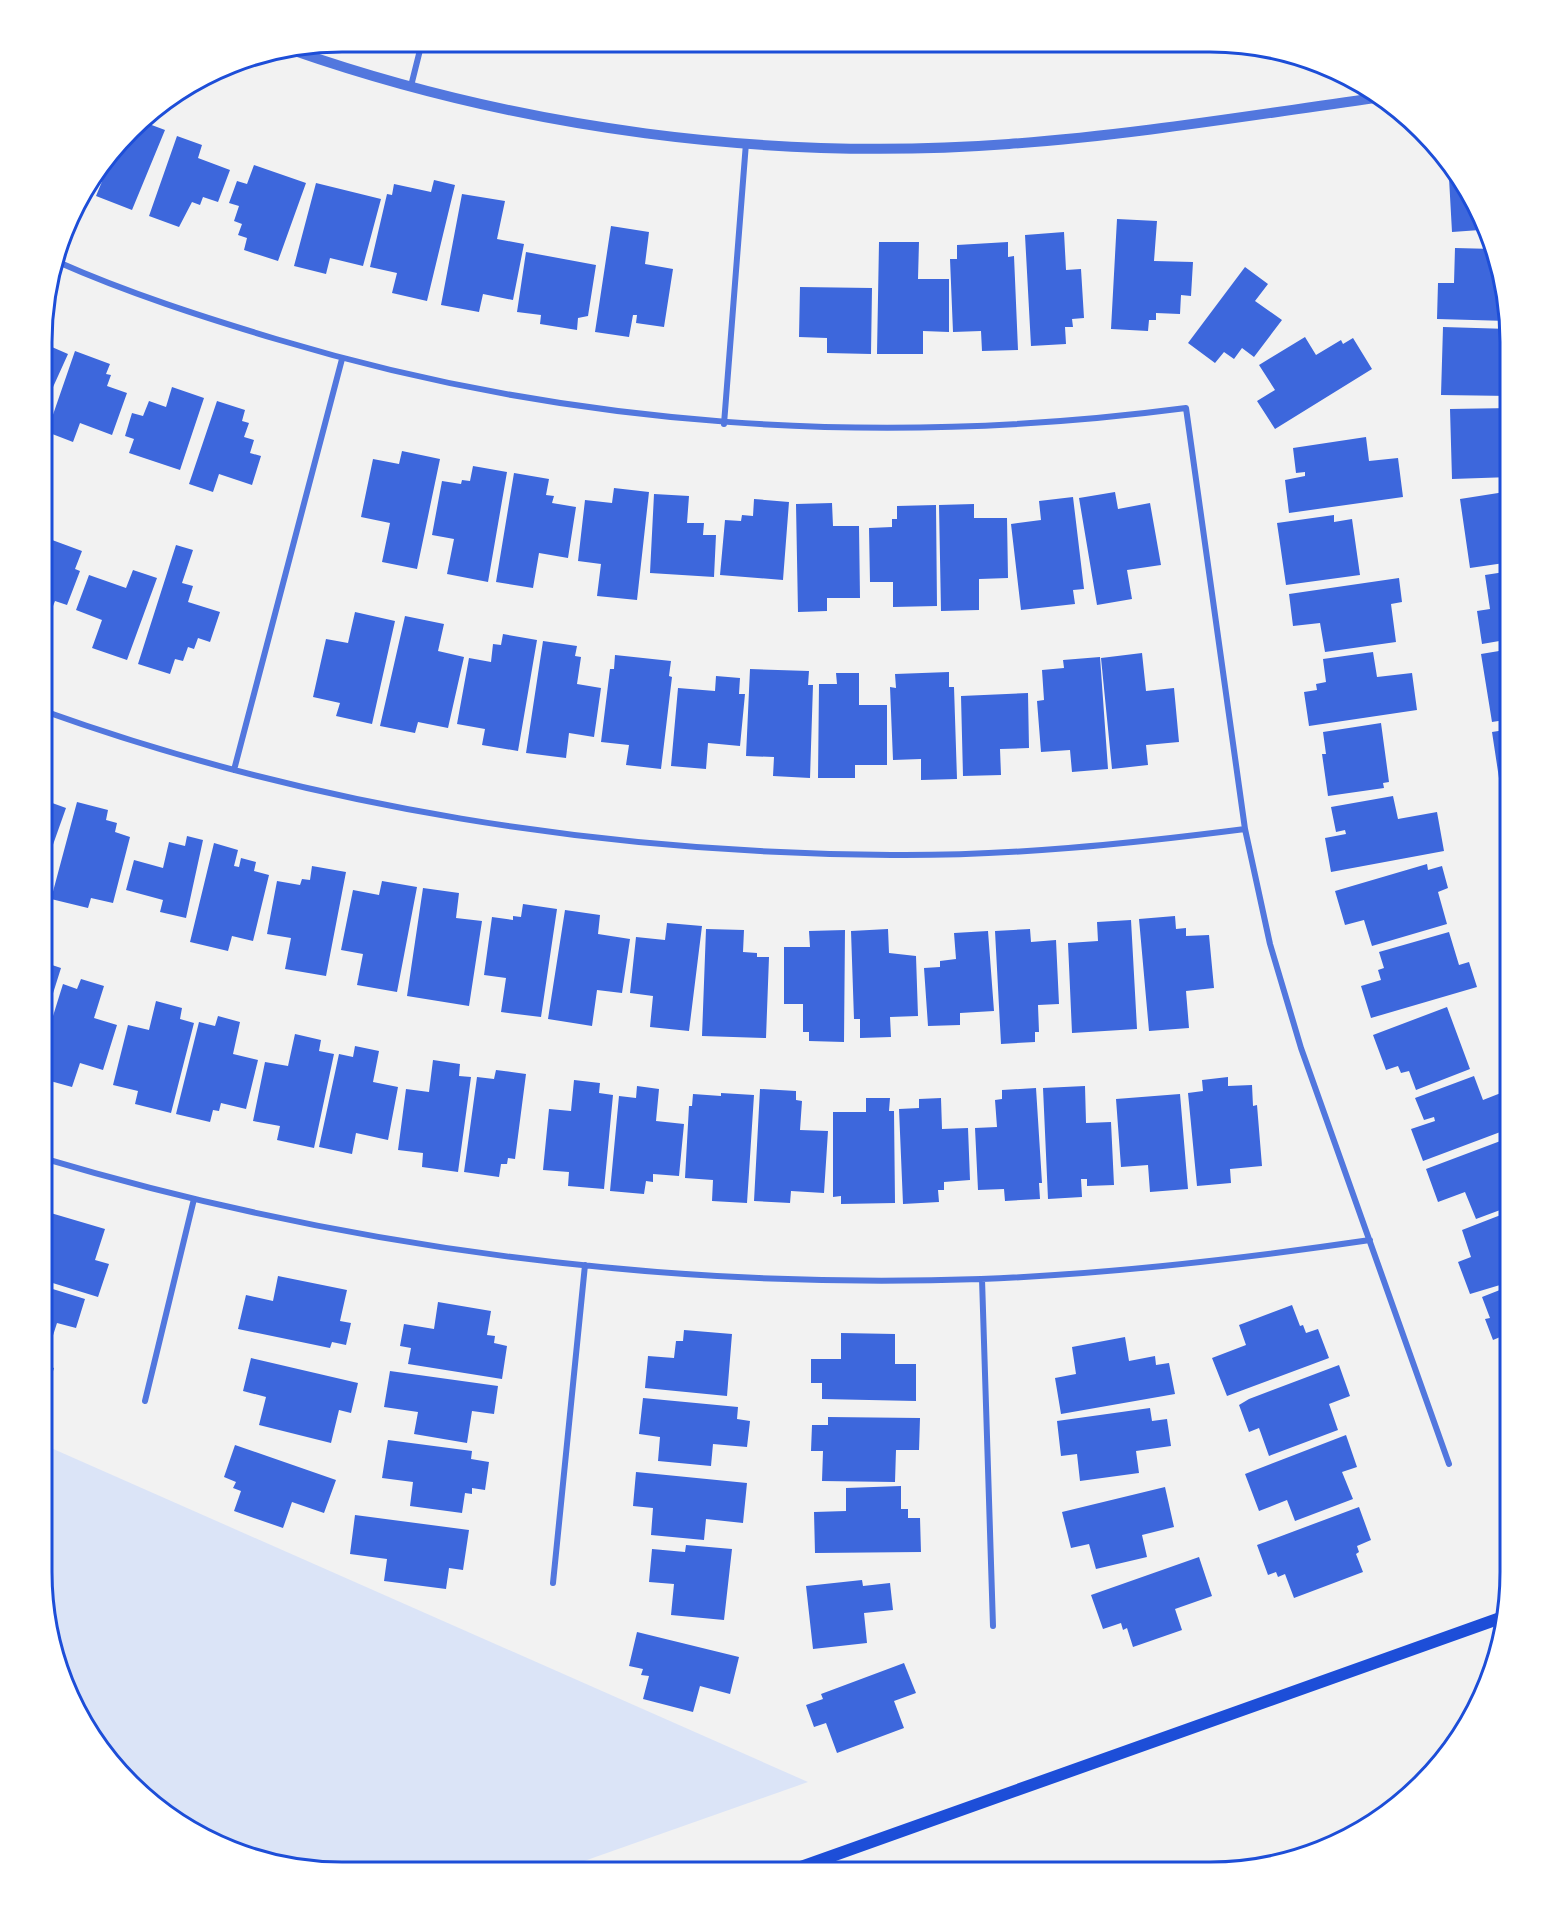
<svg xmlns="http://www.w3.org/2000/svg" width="1553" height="1915" viewBox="0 0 1553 1915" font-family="'Nunito Sans',sans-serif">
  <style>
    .green { fill: #dbe4f7 }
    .building { fill: #3d67dc }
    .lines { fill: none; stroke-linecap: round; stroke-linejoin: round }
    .minor { stroke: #5277de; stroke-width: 6 }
    .tertiary { stroke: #5277de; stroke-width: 10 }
    .secondary { stroke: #1d4ed8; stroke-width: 12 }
    .rim { fill: none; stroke: #1d4ed8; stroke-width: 3 }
  </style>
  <rect width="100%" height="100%" fill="#f2f2f2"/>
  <path class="green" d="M42 1444 808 1782 553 1872H322L245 1857 176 1823 117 1771 82 1723 52 1651 42 1573Z"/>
  <path class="building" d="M141 121 165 130 132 210 96 196 108 167 104 166 129 135 135 137Z
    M177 136 202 145 198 158 230 170 218 202 203 197 200 205 192 202 179 227 149 216Z
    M1448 160 1471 192 1491 240 1481 241 1480 230 1452 232Z
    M254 165 306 183 278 261 244 250 247 238 238 235 242 224 234 221 239 206 229 203 237 181 247 184Z
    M434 180 455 185 427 301 392 293 397 273 370 267 387 194 392 195 394 184 431 192Z
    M316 183 381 199 363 266 330 258 326 274 294 266Z
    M462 194 505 201 497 239 524 244 513 300 483 294 479 312 441 305Z
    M1117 219 1157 221 1154 261 1193 262 1191 296 1181 295 1180 314 1156 313V320H1149L1148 331 1111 329Z
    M611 226 649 232 645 264 673 269 664 327 636 323 637 315H633L629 337 595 332Z
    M1064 232 1066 270 1081 269 1084 318 1072 319 1073 327H1065L1066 344 1031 346 1025 235Z
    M879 242H919L918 279H949V332L923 331V354H877Z
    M1008 242V257L1014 256 1018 350 982 351 981 331 953 332 950 259H957V245Z
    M1455 248 1494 249 1501 264 1508 321 1437 319 1438 283H1454Z
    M526 252 596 265 588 316 578 318 577 330 540 324 541 315 517 312Z
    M1245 267 1268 284 1255 301 1282 320 1254 357 1242 348 1234 359 1224 352 1215 363 1188 343Z
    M800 287 872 288 871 354 827 353V338L799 337Z
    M1443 327 1509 329 1511 396 1441 395Z
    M1305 337 1316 355 1341 340 1343 344 1353 338 1372 369 1275 429 1257 401 1275 390 1259 365Z
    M45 344 68 354 44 407V393Z
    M75 351 110 364 106 374 111 375 107 386 127 393 112 435 80 423 73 442 47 432Z
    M172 387 204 398 180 470 129 453 134 439 125 436 132 413 143 416 149 401 166 407Z
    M217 401 245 410 242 421 249 423 244 437 254 440 250 453 261 456 252 485 219 474 213 492 189 484Z
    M1511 408V477L1452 479 1450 409Z
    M1366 437 1369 461 1398 458 1403 497 1289 513 1285 480 1305 476V472L1296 473 1293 448Z
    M402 451 440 459 417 569 382 562 390 523 361 517 373 459 399 464Z
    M473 466 507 472 488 582 447 574 454 539 432 535 442 481 461 484 462 480 470 481Z
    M514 473 549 479 546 495 554 496 552 503 576 507 568 558 539 553 533 588 496 582Z
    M614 488 649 492 637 600 597 596 601 564 578 561 585 500 612 503Z
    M1511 491V562L1470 568 1460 499Z
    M1115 492 1118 509 1150 503 1161 565 1127 570 1132 599 1097 605 1079 498Z
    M654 494 689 496 687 523H704L703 535H716L714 577 650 573Z
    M1073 497 1084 589 1073 590 1075 604 1021 610 1011 524 1041 520 1039 501Z
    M754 499 789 502 783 580 720 575 725 520 741 521 742 515 753 516Z
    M832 503 833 526H859L860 598H827V611L798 612 796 504Z
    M974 504V518H1007L1008 578 979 579V610L941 611 939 505Z
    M936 505 937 606 893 607V582H870L869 528 892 527V519H897V506Z
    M1334 515V522L1352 519 1360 575 1286 585 1277 523Z
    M44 537 82 551 75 569 80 571 67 605 55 601 44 629Z
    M176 545 193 550 182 583 193 586 188 602 220 612 210 642 198 638 194 649 188 647 183 661 175 659 170 674 138 664Z
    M133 570 157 578 127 660 92 648 102 620 76 610 89 575 126 588Z
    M1511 571V639L1482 644 1477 611 1490 609 1485 575Z
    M1399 578 1402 602 1391 604 1396 642 1325 652 1320 623 1293 626 1289 594Z
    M355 612 395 621 372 724 336 716 340 703 313 697 326 639 348 643Z
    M405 616 444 624 438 651 464 657 448 728 418 722 415 733 380 726Z
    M503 634 537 640 518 751 482 745 485 729 457 724 469 658 491 662 493 644 501 645Z
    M543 641 577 646 575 656 581 657 577 684 601 688 594 737 569 733 566 758 526 753Z
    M1511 649V719L1492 722 1481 654Z
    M1373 652 1377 677 1412 673 1417 710 1309 726 1304 692 1317 690 1316 684 1326 682 1323 659Z
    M1142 653 1146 691 1174 688 1179 742 1146 745 1148 765 1112 769 1101 658Z
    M615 655 671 661 669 676 672 677 661 769 626 765 629 745 601 742 610 669H614Z
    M1100 657 1108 769 1072 772 1070 750 1041 752 1037 701 1044 700 1042 670 1064 668 1063 660Z
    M750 669 809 671 808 685H813L810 778 773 776 774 757 746 756Z
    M949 672V687H954L957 779 921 780V759L893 760 890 687 896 688 895 674Z
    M836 673H859V705H887V765H855V778H818L819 684H837Z
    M716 676 740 678 739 694H745L740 746 708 743 706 769 671 766 678 688 715 691Z
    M1028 693 1029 748 1000 749 1001 775 963 776 961 696Z
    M1381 723 1389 782 1383 783 1384 788 1328 796 1322 754H1326L1323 732Z
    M1511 729V797L1502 798 1492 732Z
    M1393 796 1398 819 1437 812 1444 851 1331 872 1325 838 1346 834 1345 830 1336 832 1331 807Z
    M44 800 66 808 44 870H43Z
    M77 802 108 810 106 820 117 823 115 832 130 837 113 903 91 898 88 908 51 899Z
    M1511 819V846H1510L1504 820Z
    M187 836 203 840 186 918 160 912 163 900 126 890 134 860 163 868 169 842 185 846Z
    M214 843 238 850 234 866 239 867 241 858 256 862 254 871 269 875 253 941 232 936 228 951 190 942Z
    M1427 864 1428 870 1442 866 1448 888 1438 892 1447 924 1372 946 1364 920 1345 925 1335 891Z
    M312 866 346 872 326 976 285 969 291 938 267 934 277 881 300 885 302 879 310 880Z
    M382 881 417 887 397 992 357 985 363 954 341 950 353 890 379 895Z
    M423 888 459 893 456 918 482 921 469 1006 407 996Z
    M523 904 557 909 541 1017 501 1012 506 978 484 975 492 917 513 920V916L521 917Z
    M565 910 600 915 598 934 630 939 622 993 597 990 592 1026 548 1019Z
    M1175 916 1176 929 1186 928V936L1209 935 1214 988 1186 991 1189 1028 1149 1031 1139 919Z
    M1131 920 1137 1029 1072 1033 1068 943 1098 941 1097 922Z
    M667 923 702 926 689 1031 650 1027 653 996 630 993 636 937 665 940Z
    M706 929 744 930 743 952 757 953V957H769L766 1038 702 1036Z
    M888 929 889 953 916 956 918 1016 890 1017 891 1037 860 1038V1019H854L851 931Z
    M1030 929 1031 942 1056 940 1059 1004 1038 1005 1039 1032H1035V1042L1001 1044 995 931Z
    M845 930 844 1042 809 1041V1032H803V1004H784V947H810L809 931Z
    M988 931 994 1011 960 1013V1025L928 1026 924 968 940 967V961L956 959 954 933Z
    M1449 932 1459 965 1469 962 1477 987 1371 1018 1361 986 1381 980 1378 970 1384 968 1379 952Z
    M43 962 61 968 44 1022H43Z
    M81 979 104 986 94 1018 117 1025 103 1070 80 1063 72 1087 43 1079V1048L63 984 77 989Z
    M156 1001 182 1008 180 1019 194 1023 171 1113 135 1104 138 1091 113 1085 128 1025 149 1030Z
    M1447 1007 1470 1069 1416 1090 1409 1071 1401 1073 1398 1066 1386 1070 1373 1035Z
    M218 1016 240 1022 233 1054 258 1060 246 1109 221 1103 219 1111 213 1110 210 1122 176 1114 199 1022 215 1026Z
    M295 1034 321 1040 319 1051 334 1054 314 1148 277 1140 280 1126 253 1121 265 1062 288 1066Z
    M355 1046 379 1051 373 1082 398 1087 388 1140 356 1133 352 1154 319 1147 339 1054 353 1057Z
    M433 1060 460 1064 459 1076 471 1077 458 1172 422 1167 423 1153 398 1150 406 1089 429 1092Z
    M496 1070 526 1074 515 1159 508 1158 507 1164H501L499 1177 464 1172 477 1077 494 1079Z
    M1474 1076 1483 1100 1511 1089V1128L1423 1161 1411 1129 1435 1121 1434 1117 1424 1120 1415 1098Z
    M1228 1077V1086L1252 1085 1253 1106 1257 1105 1262 1166 1230 1169 1231 1183 1197 1186 1188 1093 1203 1091 1202 1080Z
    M574 1080 600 1083 599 1093 613 1095 604 1189 568 1186 569 1172 543 1170 549 1109 571 1111Z
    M637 1086 659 1089 656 1121 684 1124 679 1176 653 1174V1182L646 1181 644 1194 610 1191 619 1096 636 1098Z
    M1085 1086 1086 1123 1111 1122 1114 1185 1087 1186V1179H1081L1082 1197 1048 1199 1043 1088Z
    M1036 1088 1042 1183H1039L1040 1199 1005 1201 1004 1189 978 1190 975 1128 997 1127 995 1100 1002 1099V1090Z
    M760 1089 796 1091V1100L802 1101 800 1130 828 1131 824 1193 791 1191 790 1203 754 1201Z
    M721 1093 754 1095 747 1203 712 1201 713 1180 685 1178 689 1106H692L693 1094 721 1096Z
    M1180 1094 1188 1189 1150 1192 1148 1165 1121 1167 1116 1099Z
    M866 1098H890L889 1111H894L895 1203 841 1204V1196L833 1197V1112H866Z
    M941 1098 942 1129 968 1128 970 1180 944 1182V1190H938L939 1202 903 1204 899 1109 919 1108V1099Z
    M1511 1137V1206L1476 1219 1465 1192 1438 1202 1426 1169Z
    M44 1211 105 1229 95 1260 109 1264 98 1297 43 1280Z
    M1511 1211 1510 1282 1470 1294 1458 1262 1471 1257 1462 1230Z
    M278 1276 347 1290 340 1321 351 1323 346 1345 332 1342 330 1348 238 1329 246 1295 273 1301Z
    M43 1286 85 1299 76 1328 57 1323 48 1351 42 1349Z
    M1510 1286V1350L1505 1335 1493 1340 1485 1319 1490 1318 1482 1297Z
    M438 1302 491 1311 487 1335 495 1336 494 1343 507 1346 502 1379 408 1364 411 1348 400 1346 404 1324 434 1329Z
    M1292 1305 1300 1326 1303 1325 1306 1333 1318 1329 1329 1358 1227 1396 1212 1358 1246 1345 1239 1325Z
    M684 1330 732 1334 727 1396 645 1388 648 1356 674 1358 676 1341H683Z
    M841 1333 895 1334V1364H916V1401L822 1399V1383H811V1359H841Z
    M1125 1337 1129 1361 1155 1356 1156 1365 1169 1363 1175 1394 1061 1414 1055 1378 1076 1374 1072 1347Z
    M251 1358 358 1383 351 1413 339 1410 331 1443 259 1425 266 1397 243 1391Z
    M42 1364 54 1368 45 1397 42 1396Z
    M1339 1365 1350 1396 1329 1404 1338 1430 1269 1456 1259 1428 1249 1432 1239 1405 1249 1399Z
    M390 1371 498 1386 494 1414 472 1411 467 1443 414 1434 418 1412 384 1407Z
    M643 1398 738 1407 737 1419 750 1421 747 1447 713 1444 711 1466 658 1461 660 1437 639 1434Z
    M1150 1408 1152 1421 1167 1419 1171 1446 1136 1451 1139 1473 1080 1481 1077 1454 1061 1456 1057 1421Z
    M828 1417 920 1418 919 1450H896L895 1482 822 1481 823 1451H811L812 1425H828Z
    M1346 1435 1357 1467 1342 1472 1353 1499 1295 1521 1287 1500 1259 1511 1245 1474Z
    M388 1440 472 1451 471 1459 489 1462 485 1490 472 1488V1494L465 1493 462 1513 410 1506 413 1482 382 1478Z
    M235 1445 336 1480 324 1513 292 1502 283 1528 234 1511 241 1491 233 1488 236 1482 224 1477Z
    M636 1472 747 1483 743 1523 706 1519 704 1540 651 1535 653 1508 633 1506Z
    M901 1486V1509H908V1518H920L921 1552 815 1553 814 1512 846 1511V1488Z
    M1165 1487 1174 1527 1142 1535 1147 1557 1096 1569 1089 1544 1071 1548 1062 1512Z
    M1359 1507 1371 1540 1357 1546 1359 1552 1356 1554 1363 1572 1294 1598 1285 1574 1278 1577 1276 1572 1268 1575 1257 1545Z
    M355 1515 469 1530 463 1570 449 1568 446 1589 384 1581 387 1559 350 1554Z
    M686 1545 732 1549 724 1620 671 1615 674 1584 649 1582 652 1549 685 1552Z
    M1199 1557 1212 1596 1175 1609 1182 1630 1133 1647 1127 1628 1123 1630 1121 1623 1103 1629 1091 1595Z
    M862 1580 863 1586 890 1583 893 1610 864 1613 867 1643 813 1649 806 1586Z
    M637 1632 739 1657 730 1694 700 1686 693 1712 643 1699 649 1676 641 1675 643 1669 629 1666Z
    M904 1663 916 1693 894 1701 904 1728 837 1753 826 1723 814 1727 806 1705 823 1699 821 1694Z"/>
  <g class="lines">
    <path class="minor" d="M411 86 422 42
      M58 262C128 293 203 317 276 339 572 428 880 448 1186 408L1245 829 1270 944 1301 1048 1449 1464
      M724 424 746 143
      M44 711C315 808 603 853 891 855 1009 856 1128 844 1245 829
      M234 770 342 359
      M43 1158C345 1248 665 1290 981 1279 1111 1274 1240 1259 1370 1240
      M982 1279 993 1626
      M145 1401 194 1199
      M553 1583 585 1265"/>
    <path class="tertiary" d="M292 50C519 129 769 162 1009 144 1134 135 1259 114 1383 97"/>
    <path class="secondary" d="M787 1872 1506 1616"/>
  </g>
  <path d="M0 0H1553V1915H0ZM342 52H1210A290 290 0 0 1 1500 342V1572A290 290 0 0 1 1210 1862H342A290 290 0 0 1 52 1572V342A290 290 0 0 1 342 52Z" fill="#fff" fill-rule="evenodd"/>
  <path class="rim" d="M342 52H1210A290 290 0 0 1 1500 342V1572A290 290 0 0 1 1210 1862H342A290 290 0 0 1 52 1572V342A290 290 0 0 1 342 52Z"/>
</svg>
